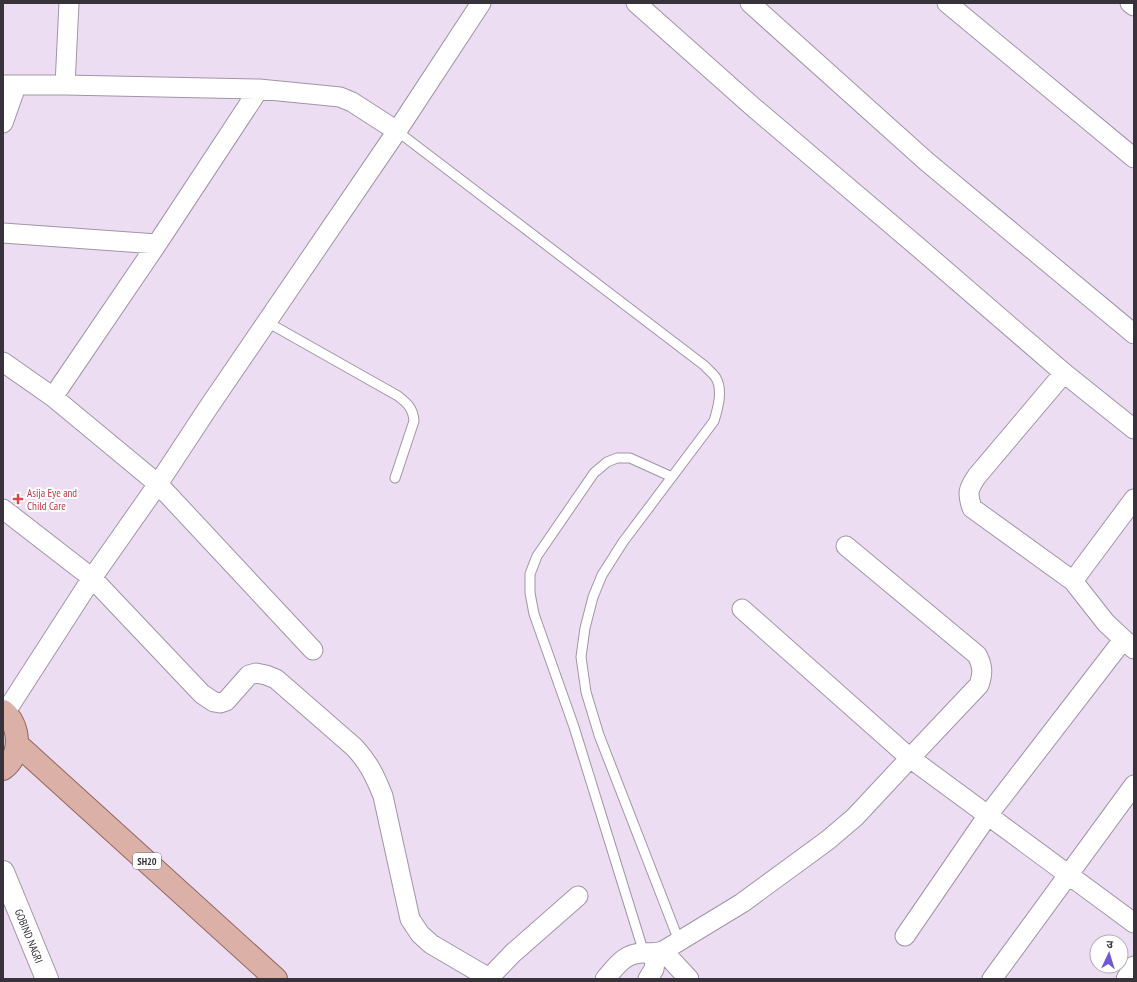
<svg xmlns="http://www.w3.org/2000/svg" width="1137" height="982" viewBox="0 0 1137 982" font-family="'PT Sans Narrow','Noto Sans Devanagari',sans-serif">
  <style>
    .lines { fill: none; stroke-linecap: round; stroke-linejoin: round }
    .service-casing { stroke: #a194a7; stroke-width: 11 }
    .minor-casing { stroke: #a194a7; stroke-width: 21 }
    .tertiary-casing { stroke: #a194a7; stroke-width: 24 }
    .primary-casing { stroke: #92635b; stroke-width: 24 }
    .service { stroke: #fff; stroke-width: 9 }
    .minor { stroke: #fff; stroke-width: 19 }
    .tertiary { stroke: #fff; stroke-width: 22 }
    .primary { stroke: #dbb1a7; stroke-width: 22 }
    .health-dot { fill: #e0444e; stroke: #fff; stroke-width: 1.5 }
    .labels { text-anchor: middle; dominant-baseline: central; stroke-width: 4; stroke-linejoin: round; paint-order: stroke }
    .shield { fill: #fff; stroke: #747076; stroke-width: 1 }
    .shield-label { font-size: 10px; font-weight: bold; fill: #38333b }
    .health-label { font-size: 11px; fill: #be3a42; stroke: #fff; text-anchor: start }
    .street-label { font-size: 11px; fill: #38333b; stroke: #fff }
  </style>
  <rect width="100%" height="100%" fill="#ecddf2"/>
  <g class="lines">
    <defs>
      <path id="service" d="M397 131 705 366C708 370 713 373 716 378 723 390 718 408 714 421L623 542 602 575 593 597 585 628 581 657 586 692 599 735 679 941
        M267 322 398 396C407 403 413 408 414 421L395 478
        M644 953 574 727 534 614 530 593V574L537 556 594 473 607 462 617 458H630L672 477"/>
      <path id="minor" d="M636 3 752 106 918 247 1064 373 1134 429
        M750 3 926 161 1134 334
        M947 3 1134 158
        M1130 3 1134 6
        M3 85H65L259 89 320 95 340 97 352 102 397 131
        M65 85 69 3
        M3 123 16 86
        M3 233 157 244
        M3 362 53 397 158 484 313 650
        M1064 373 977 476C968 489 967 493 972 508L1073 581 1106 623 1134 649
        M53 397 157 244 259 89
        M3 509 92 578 202 694 214 702 220 703 226 701 249 675 256 673 266 675 276 679 354 747C369 763 375 776 383 796L410 919 420 934 431 944 489 978
        M1073 581 1134 499
        M742 609 910 758 1134 923
        M5 713 92 578 158 484 208 408 397 131 481 3
        M905 936 988 815 1123 640
        M663 951 689 979
        M488 979 513 953 578 896
        M605 979C617 966 623 954 642 953 650 952 655 954 663 951L742 903 828 840 855 817 910 758 979 685C983 674 983 666 977 655L846 546
        M648 979 654 969 656 954
        M992 979 1134 785
        M1126 979 1134 966"/>
      <path id="tertiary" d="M3 872 47 979"/>
      <path id="primary" d="M3 711C21 725 22 756 3 769
        M17 744 276 979"/>
    </defs>
    <use href="#service" class="service-casing"/>
    <use href="#minor" class="minor-casing"/>
    <use href="#tertiary" class="tertiary-casing"/>
    <use href="#primary" class="primary-casing"/>
    <use href="#service" class="service"/>
    <use href="#minor" class="minor"/>
    <use href="#tertiary" class="tertiary"/>
    <use href="#primary" class="primary"/>
  </g>
  <path class="health-dot" d="M16 493h4v4h4v4h-4v4h-4v-4h-4v-4h4z"/>
  <g class="labels">
    <rect class="shield" x="133" y="853" width="28" height="16" rx="3"/>
    <g class="shield-label">
      <text x="147" y="861">SH20</text>
    </g>
    <g class="health-label">
      <text x="27" y="493">Asija Eye and<tspan x="27" dy="13">Child Care</tspan></text>
    </g>
    <g class="street-label">
      <text transform="translate(29 936) rotate(68)">GOBIND NAGRI</text>
    </g>
  </g>
  <rect width="1137" height="982" fill="none" stroke="#38333b" stroke-width="8"/>
  <g transform="translate(1109 954) rotate(4)"><circle r="19" fill="#ffffff" stroke="#afadb1"/>
  <path d="M0-3L7 15L0 10L-7 15Z" fill="#7259d3"/>
  <text y="-6" font-size="11" font-weight="bold" text-anchor="middle" fill="#38333b">उ</text>
  </g>
</svg>
